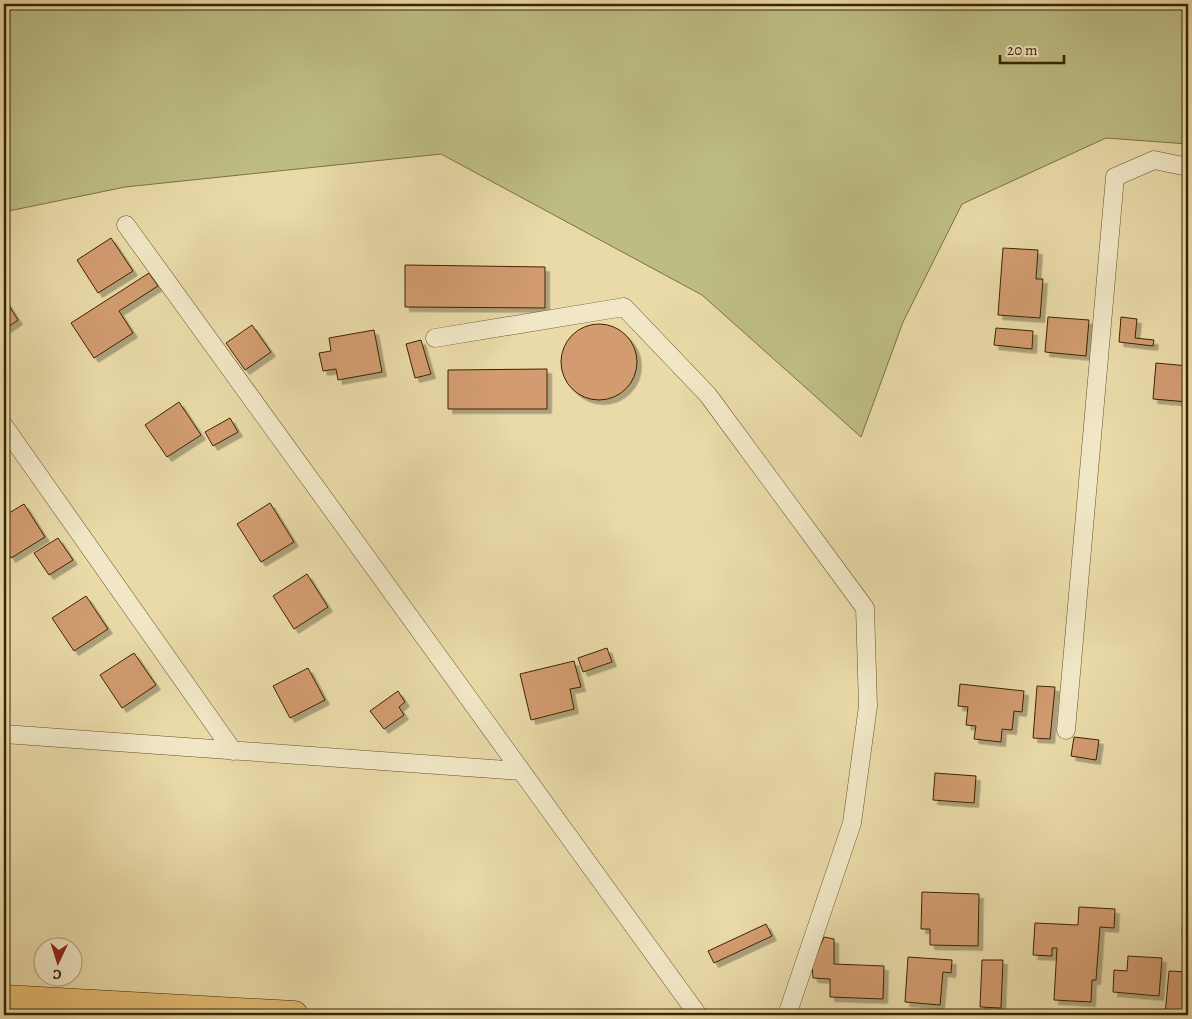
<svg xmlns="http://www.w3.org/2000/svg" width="1192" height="1019" viewBox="0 0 1192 1019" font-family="Alegreya,serif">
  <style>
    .green { fill: #bdbd83; stroke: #7c7042 }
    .building { fill: #d29c6f; stroke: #3b2400; filter: url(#shadow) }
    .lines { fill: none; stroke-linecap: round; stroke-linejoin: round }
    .street-casing { stroke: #66522a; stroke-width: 19 }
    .primary-casing { stroke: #3b2400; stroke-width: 29 }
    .street { stroke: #f1e7c6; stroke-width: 18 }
    .primary { stroke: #e4bd74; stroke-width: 28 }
  </style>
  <defs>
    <filter id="shadow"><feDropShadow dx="4.5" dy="4.5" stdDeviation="0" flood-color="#0004"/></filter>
  </defs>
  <rect width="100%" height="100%" fill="#e9daa8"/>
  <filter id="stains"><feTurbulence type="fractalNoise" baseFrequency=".004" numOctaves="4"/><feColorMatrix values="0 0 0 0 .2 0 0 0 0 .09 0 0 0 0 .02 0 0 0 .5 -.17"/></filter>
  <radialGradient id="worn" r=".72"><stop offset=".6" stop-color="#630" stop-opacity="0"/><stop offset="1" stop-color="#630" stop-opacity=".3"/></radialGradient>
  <path class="green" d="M4 4H1188V144L1106 138 962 204 903 322 861 437 702 295 441 154 125 187 4 212Z"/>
  <path class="building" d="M111 238 133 271 98 293 77 260Z
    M1003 248 1038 250 1036 279H1043L1040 318 998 315Z
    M405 265 545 267V308L405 307Z
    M149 273 158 286 119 311 133 333 94 358 71 323Z
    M4 298 18 320 4 330Z
    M1048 317 1089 320 1086 356 1045 352Z
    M1121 317 1137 319 1135 338 1154 340 1153 346 1119 342Z
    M561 362a38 38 0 1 1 76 0a38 38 0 1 1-76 0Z
    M252 325 271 352 245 370 226 343Z
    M996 328 1033 331 1032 349 994 345Z
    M374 330 382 372 338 380 336 369 323 371 319 353 331 351 329 338Z
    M421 340 431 374 415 378 406 344Z
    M1156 363 1188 366V402L1153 399Z
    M547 369V409H448V370Z
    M179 402 201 435 167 457 145 425Z
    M230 418 238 432 213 446 205 432Z
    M270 503 294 542 261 562 237 524Z
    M24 504 45 537 11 558 4 547V516Z
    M58 538 73 560 49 575 34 553Z
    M307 574 328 607 294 629 273 596Z
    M86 596 108 629 74 651 52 618Z
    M607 648 612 662 583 672 578 658Z
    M134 653 156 685 122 708 100 675Z
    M574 661 581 687 570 689 574 709 531 720 520 674Z
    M308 668 325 700 290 718 273 686Z
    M960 684 1024 691 1022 712 1014 711 1012 730 1002 729 1001 742 974 739 976 726 966 725 968 707 958 706Z
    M1037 686 1055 687 1050 739 1033 738Z
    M398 691 405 702 399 707 404 715 384 729 370 711Z
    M1074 737 1099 740 1096 760 1071 756Z
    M935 773 976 776 974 803 933 800Z
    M1185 875 1188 876V935H1182Z
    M922 892 979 894 978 946 930 945V929H921Z
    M1079 907 1115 909 1114 928 1100 927 1096 980H1092L1091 1002 1054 1000 1057 948H1052V956L1033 955 1035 923 1078 925Z
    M766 924 772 936 714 963 708 951Z
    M824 937 834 939V964L884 966 883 999 830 997V979L813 978 812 965Z
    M1128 956 1162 958 1159 996 1113 992 1114 970 1127 971Z
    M908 957 952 960 951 973 943 972 940 1005 905 1002Z
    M982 960H1003L1001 1008 980 1007Z
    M1169 971 1188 972V1015H1165Z"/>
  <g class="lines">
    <defs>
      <path id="street" d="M126 225 698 1015
        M435 338 624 307 708 395 865 608 868 706 852 823 787 1015
        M4 426 233 751
        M1066 730 1115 177 1154 160 1188 167
        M4 734 521 771"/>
      <path id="primary" d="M4 999 294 1015"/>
    </defs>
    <use href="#street" class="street-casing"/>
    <use href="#primary" class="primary-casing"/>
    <use href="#street" class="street"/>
    <use href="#primary" class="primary"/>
  </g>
  <rect width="1192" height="1019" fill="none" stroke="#e9daa8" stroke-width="20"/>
  <rect x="5" y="5" width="1182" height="1009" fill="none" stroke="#3b2400" stroke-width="2.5"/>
  <rect x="10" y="10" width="1172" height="999" fill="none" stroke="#3b2400"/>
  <g transform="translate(58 962) rotate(184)"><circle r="24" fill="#f1e7c6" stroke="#a89977"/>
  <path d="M0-4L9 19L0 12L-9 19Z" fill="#8f2418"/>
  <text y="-8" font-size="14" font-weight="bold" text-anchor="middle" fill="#3b2400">С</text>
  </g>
  <path d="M1000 55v8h64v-8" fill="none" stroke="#3b2400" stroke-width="2.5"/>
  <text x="1007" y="55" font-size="15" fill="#3b2400" stroke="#f1e7c6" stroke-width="4" paint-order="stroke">20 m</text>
  <rect width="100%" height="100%" filter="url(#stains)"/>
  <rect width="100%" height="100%" fill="url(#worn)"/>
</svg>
